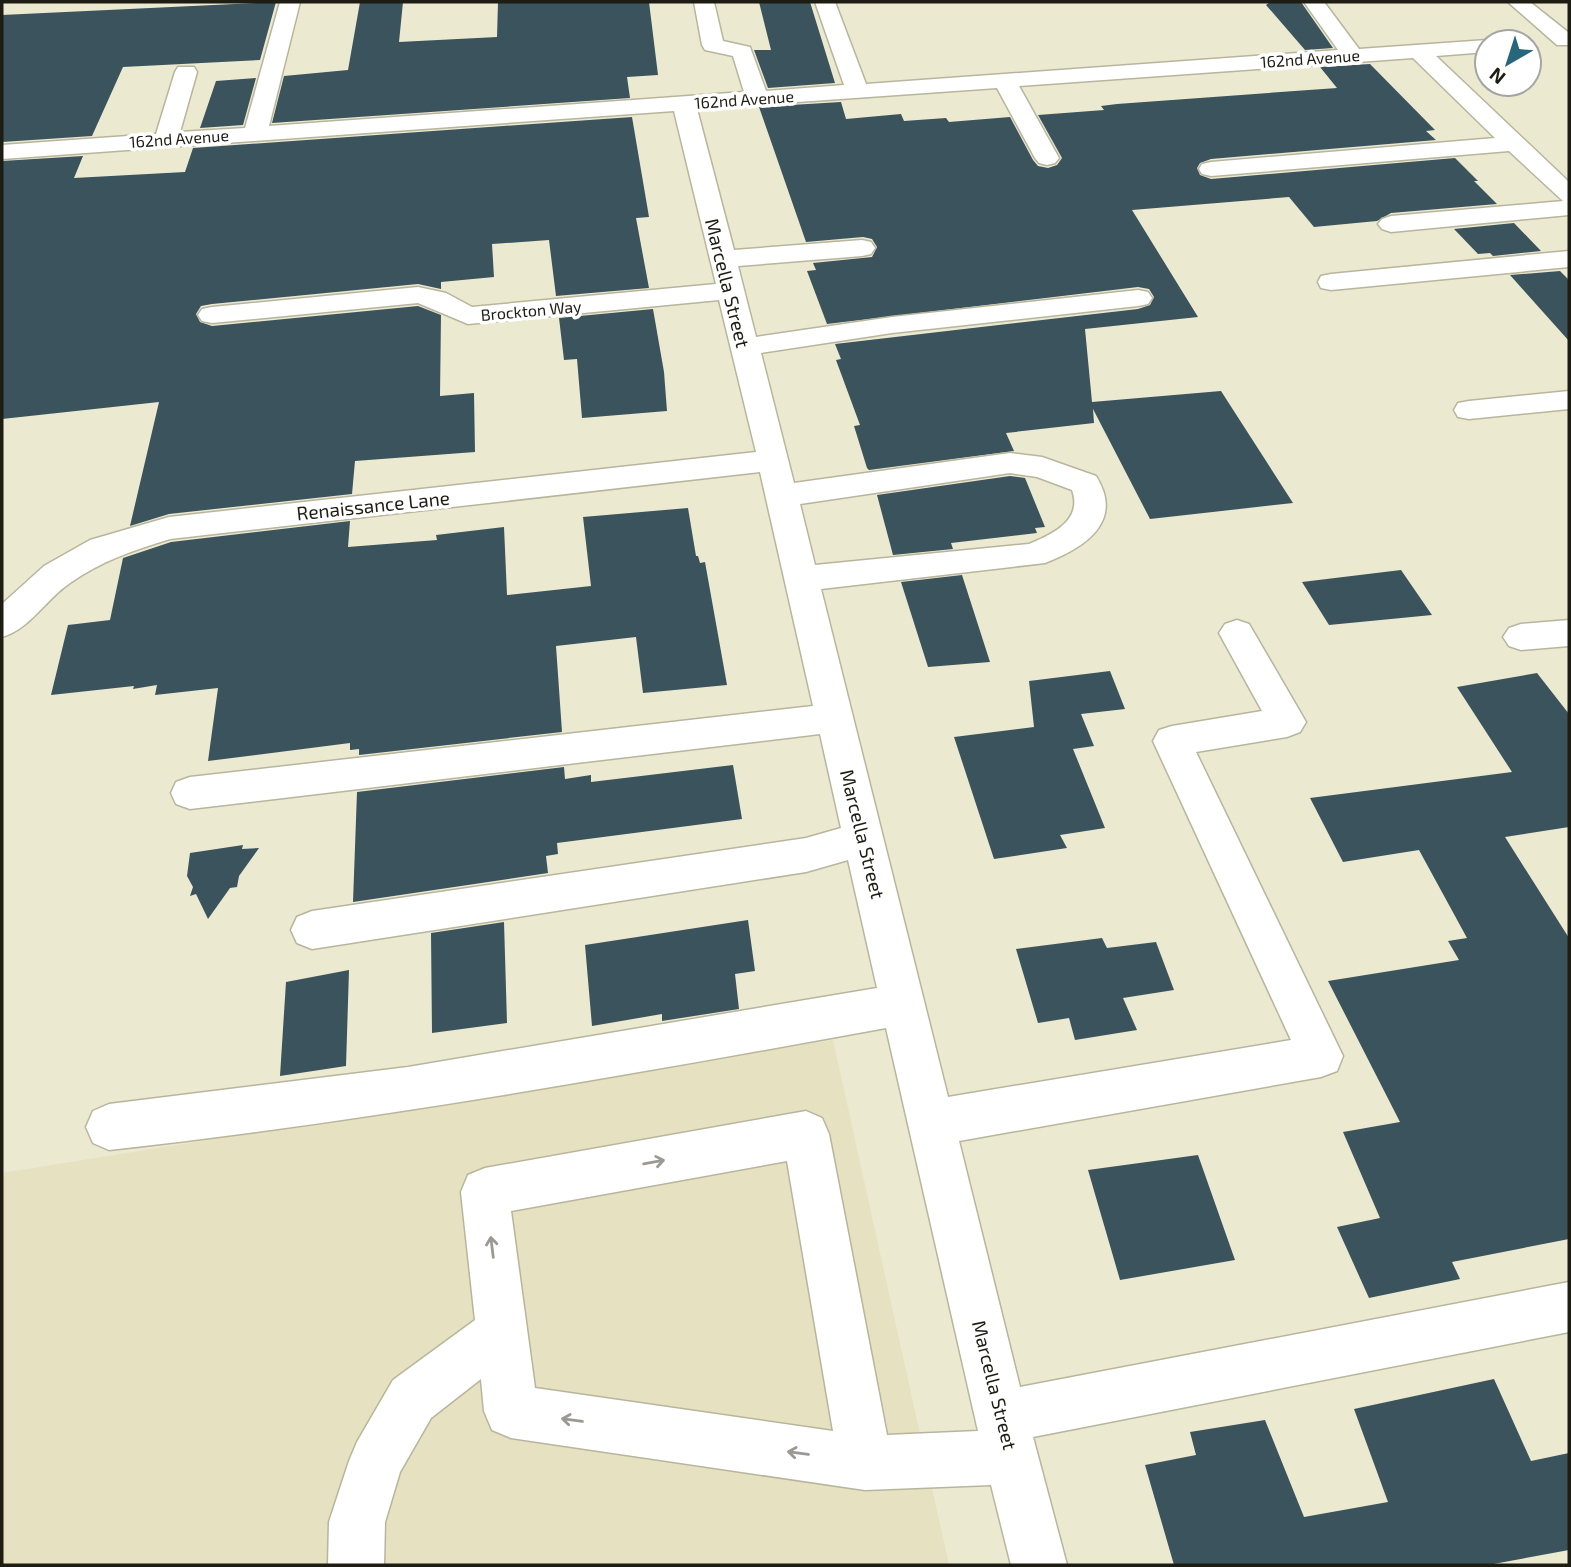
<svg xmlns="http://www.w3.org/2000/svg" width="1571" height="1567" viewBox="0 0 1571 1567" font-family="'Exo 2',sans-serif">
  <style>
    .built { fill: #e5e1c1 }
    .building { fill: #3b535c }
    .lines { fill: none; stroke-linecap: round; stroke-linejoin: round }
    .minor-casing { stroke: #b8b59d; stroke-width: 3 }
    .minor { fill: #fff; fill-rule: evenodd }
    .oneway { stroke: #9a9995 }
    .labels { text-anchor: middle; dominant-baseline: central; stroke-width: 7; stroke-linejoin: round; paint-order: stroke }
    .far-street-label { font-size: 16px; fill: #1e1d14; stroke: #fff }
    .street-label { font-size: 19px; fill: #1e1d14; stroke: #fff }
  </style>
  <rect width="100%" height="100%" fill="#ece9d1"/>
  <path class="built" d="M833 1040 949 1565H2V1173Z"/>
  <path class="building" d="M276 2 260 60 123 67 92 136 2 142V15Z
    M360 2H403L399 42 497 37 498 2H649L658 75 627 77 630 98 272 123 284 76 348 70Z
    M759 2H810L835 83 768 88 754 50H771Z
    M1270 2H1301L1333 48 1305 50 1266 5Z
    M1370 64 1435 130 1426 131 1436 140 1211 159 1200 163 1197 168 1200 175 1211 179 1455 158 1478 181H1474L1497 204 1391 213 1377 221 1314 227 1289 197 1132 210 1198 317 1085 329 1092 402 1221 391 1293 503 1150 519 1093 409 1094 423 1006 433 1014 451 869 470 867 468 854 426 860 425 836 360 841 359 835 344 1138 309 1150 305 1154 297 1149 289 1138 287 827 324 807 271 816 270 813 263 872 257 877 247 872 239 863 237 806 242 759 107 841 102 846 119 901 114 904 121 946 118 949 122 1010 117 1033 160 1038 166 1048 168 1057 165 1062 158 1038 115 1104 110 1101 106 1117 104 1337 88 1320 67Z
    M256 78 243 125 200 128 216 81Z
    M632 117 649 217 636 218 649 288 556 296 549 240 492 244 494 277 441 282V289L418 284 212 304 201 306 196 314 200 322 212 326 418 306 441 315 440 396 474 393 475 452 355 461 352 494 169 514 130 526 159 402 2 419V161L83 156 74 178 185 172 193 148Z
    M1514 223 1541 251 1493 256 1490 253 1478 254 1454 229Z
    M1560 271 1569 280V341L1510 275Z
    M653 309 664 372 667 411 582 418 577 359 564 360 559 318Z
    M1010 476 1025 478 1045 527 1035 528 1037 533 951 543 953 549 893 555 877 495Z
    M688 508 696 556H698L700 563 705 562 727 685 643 693 636 637 556 646 562 732 359 755V749L350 750V743L208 761 218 688 155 695 157 685 133 689 134 686 51 695 68 625 110 620 123 558 171 542 350 521 348 547 437 540 436 535 504 527 507 595 591 586 583 517Z
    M1401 570 1432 615 1329 625 1302 582Z
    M962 575 990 662 928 667 901 582Z
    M1110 671 1125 709 1081 714 1094 746 1073 749 1105 828 1060 835 1067 848 994 859 954 737 1034 727 1029 681Z
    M1537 673 1569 714V827L1505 837 1569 938V1239L1452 1262 1460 1279 1369 1298 1337 1227 1380 1218 1343 1132 1400 1122 1328 981 1459 960 1448 941 1467 938 1419 850 1343 862 1310 798 1512 772 1457 687Z
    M733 765 742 819 557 843 558 854 546 856 548 873 353 902 357 792 564 767 565 779 591 775V782Z
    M243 845 242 849 259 848 239 876 237 887 230 888 208 919 196 894 190 896 193 887 187 876 190 853Z
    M748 920 755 971 735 974 739 1009 662 1021V1014L592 1026 585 945Z
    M504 922 507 1023 432 1033 431 933Z
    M1102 938 1107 948 1156 942 1174 990 1123 998 1137 1030 1075 1040 1069 1018 1038 1023 1016 949Z
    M349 970 346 1066 280 1076 286 982Z
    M1198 1155 1235 1260 1120 1280 1088 1170Z
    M1494 1379 1531 1461 1569 1453V1550L1488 1565H1174L1145 1465 1196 1455 1190 1432 1265 1420 1304 1517 1388 1502 1354 1409Z"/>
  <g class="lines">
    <defs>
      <path id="minor" d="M280 2H300L269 126 744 92 733 56 705 50 702 45 694 2H714L723 41 750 47 766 91 844 85 815 2H835L866 84 1338 50 1304 2H1324L1359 49 1487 40 1495 41 1487 42V52L1436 56 1569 182V215L1391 232 1382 229 1378 224 1382 219 1391 216 1563 201 1509 151 1211 176 1202 174 1199 169 1202 164 1211 162 1495 138 1413 58 1019 86 1059 158 1055 163 1047 165 1039 163 1035 158 997 88 697 109 734 250 862 240 871 242 875 248 871 254 862 256 738 266 756 337 892 317 1138 290 1148 292 1152 298 1148 304 1138 306 892 333 761 353 794 483 1010 453 1042 457 1096 476C1125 522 1084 548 1045 563L821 589 948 1097 1291 1040 1153 741 1159 730 1172 726 1262 711 1219 633 1225 624 1237 620 1249 624 1306 722 1300 732 1287 737 1196 752 1343 1056 1337 1071 1321 1077 959 1141 1020 1387 1569 1282V1332L1033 1437 1067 1565H1011L991 1485 865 1490 511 1438 492 1430 484 1411 481 1379 431 1418 400 1472 385 1522 384 1565H328L329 1522 349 1461 357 1442 393 1380 475 1320 461 1192 468 1175 485 1168 806 1111 822 1118 829 1134 887 1435 978 1431 886 1028C628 1075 370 1121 109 1150L93 1143 86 1127 93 1111 109 1104 408 1067 877 988 848 860 806 872 312 949 297 943 291 930 297 917 312 911 806 838 841 828 820 734 190 809 176 804 171 793 176 782 190 777 813 706 760 472 170 539C134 550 101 561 70 583 46 599 30 629 2 637V604L44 566 90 540 169 517 756 452 719 300 468 324 418 303 212 323 202 321 198 315 202 309 212 307 418 287 446 293 472 307 716 284 674 111 2 159V145L156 134 175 72 178 67H194L197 72 180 132 245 128ZM1010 473 1037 477 1072 490C1083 520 1053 534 1029 544L815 565 800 504ZM787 1161 833 1431 535 1388 511 1211Z
        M1508 2H1530L1569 33V45H1557Z
        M1569 251V267L1331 290 1321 288 1318 282 1321 276 1331 274Z
        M1569 391V409L1469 419 1458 417 1454 410 1458 403 1469 401Z
        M1569 620V646L1521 650 1509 646 1503 637 1509 628 1521 624Z"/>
    </defs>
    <use href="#minor" class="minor-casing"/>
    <use href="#minor" class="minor"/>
  </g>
  <defs><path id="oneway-shaft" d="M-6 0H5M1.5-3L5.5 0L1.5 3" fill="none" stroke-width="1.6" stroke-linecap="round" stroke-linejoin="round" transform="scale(1.75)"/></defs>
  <g class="oneway">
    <use href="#oneway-shaft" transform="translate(654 1162) rotate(-10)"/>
    <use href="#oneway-shaft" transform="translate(492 1247) rotate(-97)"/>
    <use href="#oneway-shaft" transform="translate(572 1420) rotate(-172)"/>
    <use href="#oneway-shaft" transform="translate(798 1453) rotate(-172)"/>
  </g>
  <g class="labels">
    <g class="far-street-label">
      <text transform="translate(1310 58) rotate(-4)">162nd Avenue</text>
      <text transform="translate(744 99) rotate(-4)">162nd Avenue</text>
      <text transform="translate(179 138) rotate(-4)">162nd Avenue</text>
      <text transform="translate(531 310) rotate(-5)">Brockton Way</text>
    </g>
    <g class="street-label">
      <text transform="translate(728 283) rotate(76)">Marcella Street</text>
      <text transform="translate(373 505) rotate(-6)">Renaissance Lane</text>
      <text transform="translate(863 834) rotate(76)">Marcella Street</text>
      <text transform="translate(995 1385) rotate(76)">Marcella Street</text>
    </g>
  </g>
  <rect width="1571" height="1567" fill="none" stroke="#1e1d14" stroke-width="7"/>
  <g transform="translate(1508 63) rotate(219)"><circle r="33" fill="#ffffff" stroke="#a5a5a1" stroke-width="2"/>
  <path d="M0-5L12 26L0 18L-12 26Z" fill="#26677b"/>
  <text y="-10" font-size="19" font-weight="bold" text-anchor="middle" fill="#1e1d14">N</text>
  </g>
</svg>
